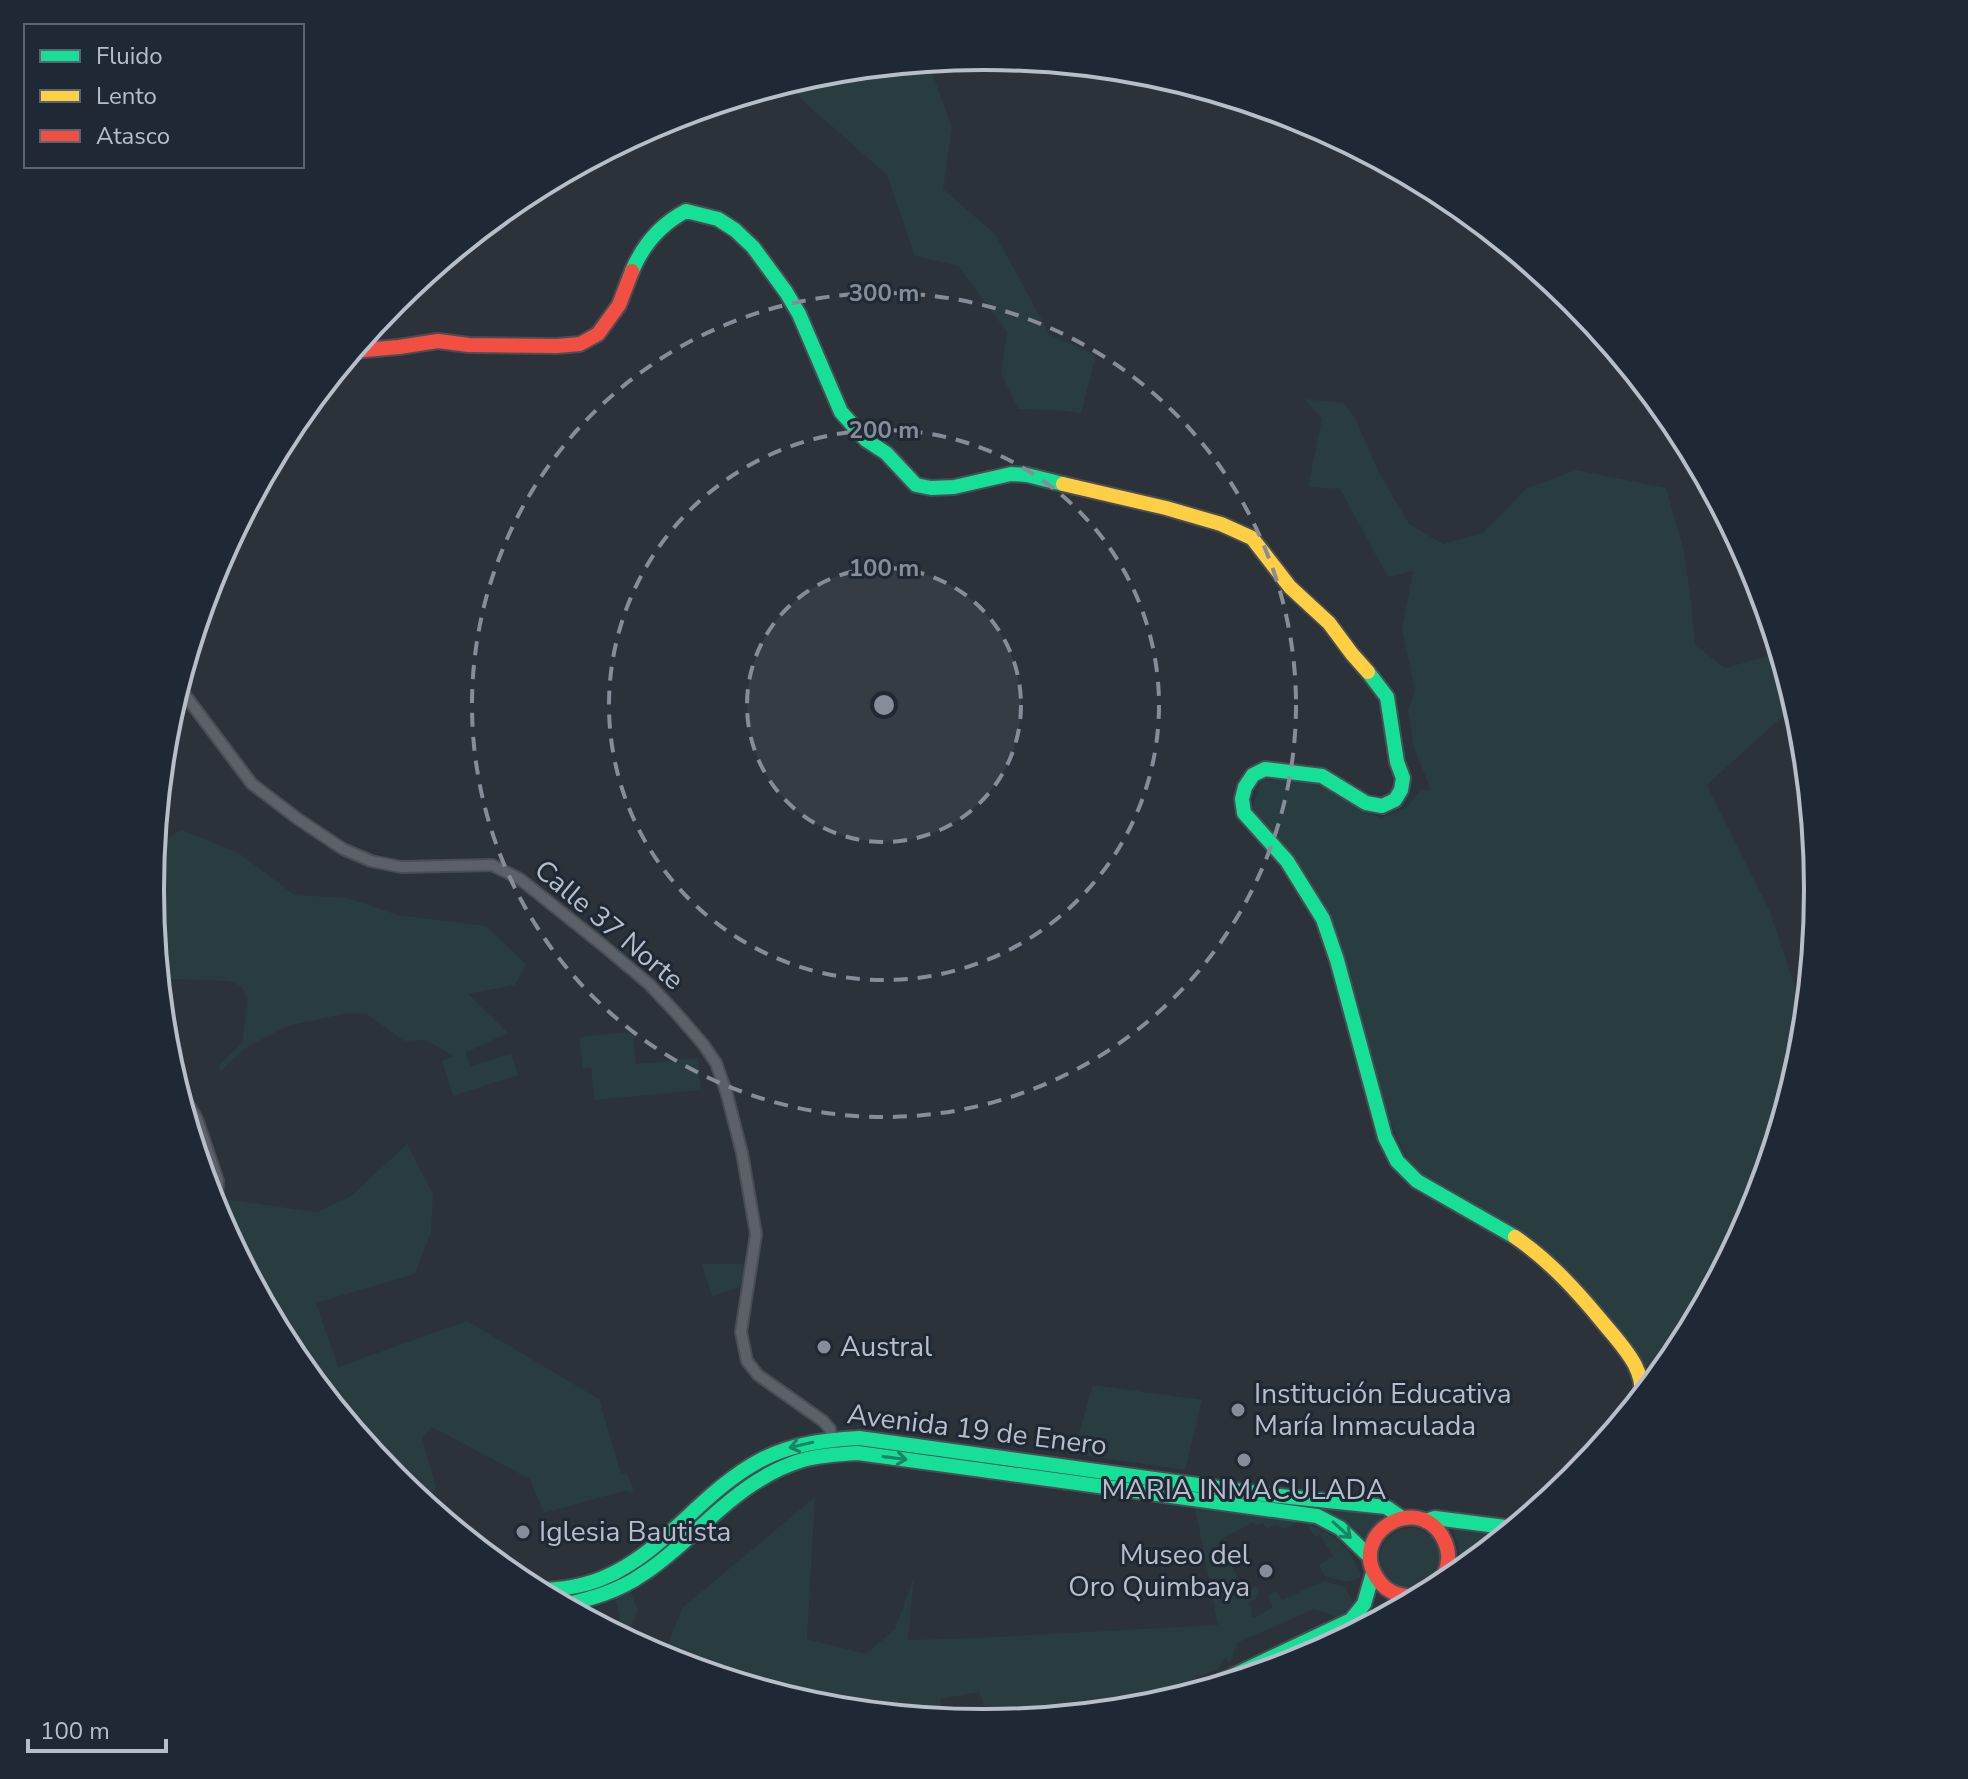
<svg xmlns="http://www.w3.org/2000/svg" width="1968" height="1779" viewBox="0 0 1968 1779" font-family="'Nunito Sans',sans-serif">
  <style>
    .green { fill: #293c40 }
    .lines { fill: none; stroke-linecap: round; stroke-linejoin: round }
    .street-casing { stroke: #4a4e54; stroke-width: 14 }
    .fast-casing { stroke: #4a4e54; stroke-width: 18 }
    .slow-casing { stroke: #4a4e54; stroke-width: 18 }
    .jam-casing { stroke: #4a4e54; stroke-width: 18 }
    .street { stroke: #5c6068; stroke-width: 10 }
    .fast { stroke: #16e098; stroke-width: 14 }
    .slow { stroke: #ffcf43; stroke-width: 14 }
    .jam { stroke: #f24e42; stroke-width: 14 }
    .oneway { stroke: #1a8466 }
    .ring { fill: none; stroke: #868d98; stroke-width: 4; stroke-dasharray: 14 10 }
    .poi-dot { fill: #868d98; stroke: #1f2835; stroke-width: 3 }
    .labels { text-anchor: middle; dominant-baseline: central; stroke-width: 6; stroke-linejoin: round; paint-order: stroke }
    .street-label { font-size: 28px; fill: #b7beca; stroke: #1f2835 }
    .poi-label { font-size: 28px; fill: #b7beca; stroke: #1f2835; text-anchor: start }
    .rim { fill: none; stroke: #b7beca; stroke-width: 4 }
    .centre { fill: #868d98; stroke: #1f2835; stroke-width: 4 }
    .ring-label { font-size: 24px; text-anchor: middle; font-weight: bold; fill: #868d98; stroke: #1f2835; stroke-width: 6; stroke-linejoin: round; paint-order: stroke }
  </style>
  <rect width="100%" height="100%" fill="#2c323a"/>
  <path class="green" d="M919 62 933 75 952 128 943 189 995 234 1050 335 1096 355 1081 414 1067 411 1018 409 1001 373 1007 332 958 266 915 256 887 175 802 100 787 82 822 72Z
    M1304 399 1343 403 1355 418 1378 471 1409 524 1443 544 1483 533 1527 488 1576 470 1666 488 1684 552 1692 608 1695 645 1725 668 1779 653 1795 705 1707 785 1770 912 1805 1017 1801 1053 1754 1209 1677 1353 1655 1379H1650L1643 1362 1612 1321 1562 1265 1518 1232 1411 1168 1381 1101 1345 966 1304 872 1251 812 1261 780 1300 779 1335 790 1383 820V817L1406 808 1421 790H1431L1414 748 1408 711 1415 691 1402 629 1413 571 1388 577 1340 489 1308 487 1322 419Z
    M181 830 237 852 295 895 348 898 398 915 486 926 526 964 515 985 468 994 508 1033 465 1053 471 1066 511 1054 518 1075 453 1096 442 1061 454 1056 425 1040 404 1041 367 1014 348 1013 287 1026 244 1049 221 1071 218 1066 242 1043 248 999 241 986 228 981 168 979 159 974 151 889 155 846Z
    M633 1032 636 1064 698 1058 701 1090 595 1100 591 1068 583 1069 579 1037Z
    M407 1144 433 1194 431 1232 415 1274 316 1303 338 1367 467 1321 599 1399 621 1474 627 1473 634 1492 629 1493 627 1490 544 1513 530 1479 432 1427 422 1437 436 1488 428 1499 395 1472 384 1466 291 1352 218 1216 223 1211 224 1199 316 1212 350 1197Z
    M702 1264H746L740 1287 712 1296Z
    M1093 1385 1202 1400 1185 1470 1073 1454Z
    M865 1443 1380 1515 1383 1520 1366 1542 1362 1543 1340 1521Z
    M815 1497 807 1639 866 1654 895 1629 914 1577 908 1640 976 1638 1218 1625 1195 1508 1297 1522 1285 1529 1276 1525 1266 1529 1263 1523 1256 1526 1253 1522 1219 1541 1242 1586 1245 1585 1246 1588 1250 1587 1251 1589 1256 1586 1259 1592 1255 1599 1249 1603 1252 1610 1251 1617 1254 1618 1273 1607 1267 1596 1276 1591 1282 1600 1324 1581 1345 1587 1354 1603 1338 1617 1314 1609 1237 1643 1230 1664 1225 1658 1218 1669 1116 1710 990 1722 979 1692 940 1699 946 1719 821 1707 665 1659 620 1636V1617L615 1598 630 1590 638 1611 628 1633 666 1650 682 1608Z
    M1307 1524C1339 1536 1346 1544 1361 1574L1360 1578 1346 1582 1325 1576 1319 1565 1333 1556 1320 1535 1315 1537Z
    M1452 1526 1509 1531 1458 1573C1460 1564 1461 1555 1458 1546 1456 1538 1453 1533 1452 1526Z
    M1415 1528C1453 1538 1447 1592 1409 1590 1368 1587 1370 1526 1415 1528Z"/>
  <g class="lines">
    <defs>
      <path id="street" d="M179 687 252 784 298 819 343 849 371 861 401 867 492 865 520 879 605 947 650 985 677 1014 703 1044 716 1063 726 1091 742 1153 756 1234 741 1332 747 1361 758 1375 823 1421 830 1429 832 1445
        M177 1085 197 1119 218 1181 217 1201 213 1207"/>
      <path id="fast" d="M632 271C643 245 661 224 686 211L718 219 735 230 753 247 786 292 799 314 841 412 866 440 886 453 916 485 931 488 954 487 1011 474 1027 475 1063 484
        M1368 672 1387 697 1397 762 1403 778 1401 790 1395 800 1382 806 1366 803 1322 776 1265 769 1253 775 1245 787 1242 799 1244 813 1287 861 1323 919 1337 960 1385 1137 1397 1161 1417 1181 1515 1237
        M1426 1521 1435 1518 1513 1528
        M537 1591C559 1589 582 1587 603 1578 664 1553 701 1492 759 1461 790 1444 824 1440 859 1438L1270 1495 1386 1507 1402 1518
        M563 1605C591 1599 619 1591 643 1574 662 1562 679 1546 696 1531 727 1502 761 1472 803 1460 821 1455 839 1454 858 1453L1317 1516 1340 1528 1370 1557
        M1284 1665 1358 1630
        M1203 1690 1351 1620 1364 1604 1373 1573"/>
      <path id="slow" d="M1063 484 1166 508 1221 524 1252 538 1290 587 1329 623 1352 654 1368 672
        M1515 1237C1550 1261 1578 1292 1605 1325 1615 1337 1627 1350 1635 1365 1640 1375 1642 1384 1642 1395"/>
      <path id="jam" d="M353 351 399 347 438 341 469 345 557 346 580 344 598 334 619 305 632 271
        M1420 1597C1402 1597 1387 1594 1377 1578 1348 1535 1415 1492 1442 1536 1453 1555 1448 1571 1437 1588
        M1358 1630 1410 1598"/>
    </defs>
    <use href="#street" class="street-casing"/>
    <use href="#fast" class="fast-casing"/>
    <use href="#slow" class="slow-casing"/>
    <use href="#jam" class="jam-casing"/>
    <use href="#street" class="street"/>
    <use href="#fast" class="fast"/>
    <use href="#slow" class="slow"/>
    <use href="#jam" class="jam"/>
  </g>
  <defs><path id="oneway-shaft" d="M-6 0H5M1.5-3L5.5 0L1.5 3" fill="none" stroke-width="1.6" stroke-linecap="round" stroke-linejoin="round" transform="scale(2)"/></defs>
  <g class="oneway">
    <use href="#oneway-shaft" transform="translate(801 1445) rotate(167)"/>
    <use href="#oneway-shaft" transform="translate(895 1458) rotate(7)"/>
    <use href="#oneway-shaft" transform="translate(1342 1530) rotate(42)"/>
  </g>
  <circle cx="884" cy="705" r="137" fill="#868d98" fill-opacity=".12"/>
  <g class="ring">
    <circle cx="884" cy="705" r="137"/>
    <circle cx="884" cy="705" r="275"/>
    <circle cx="884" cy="705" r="412"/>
  </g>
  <g class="poi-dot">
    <circle cx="824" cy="1347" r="8"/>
    <circle cx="1238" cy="1410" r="8"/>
    <circle cx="1244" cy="1460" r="8"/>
    <circle cx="523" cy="1532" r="8"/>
    <circle cx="1266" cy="1571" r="8"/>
  </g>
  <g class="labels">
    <g class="street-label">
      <text transform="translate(609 925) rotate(40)">Calle 37 Norte</text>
      <text transform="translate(977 1430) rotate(7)">Avenida 19 de Enero</text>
    </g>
    <g class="poi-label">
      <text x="840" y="1347">Austral</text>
      <text x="1254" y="1394">Institución Educativa<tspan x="1254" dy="32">María Inmaculada</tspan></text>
      <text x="1244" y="1490" text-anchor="middle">MARIA INMACULADA</text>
      <text x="539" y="1532">Iglesia Bautista</text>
      <text x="1250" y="1555" text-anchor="end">Museo del<tspan x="1250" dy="32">Oro Quimbaya</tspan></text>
    </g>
  </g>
  <path d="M0 0H1968V1779H0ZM983 70H985A819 819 0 0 1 1804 889V890A819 819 0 0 1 985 1709H983A819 819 0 0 1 164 890V889A819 819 0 0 1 983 70Z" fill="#1f2835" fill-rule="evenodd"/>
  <path class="rim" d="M983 70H985A819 819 0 0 1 1804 889V890A819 819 0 0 1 985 1709H983A819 819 0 0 1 164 890V889A819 819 0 0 1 983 70Z"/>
  <circle cx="884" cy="705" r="12" class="centre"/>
  <g class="ring-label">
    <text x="884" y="301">300 m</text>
    <text x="884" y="438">200 m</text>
    <text x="884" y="576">100 m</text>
  </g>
  <rect x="24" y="24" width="280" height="144" fill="#1f2835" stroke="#5c6471" stroke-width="2"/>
  <rect x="40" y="50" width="40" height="12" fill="#16e098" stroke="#5c6471" stroke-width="2"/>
  <text x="96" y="64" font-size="24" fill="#b7beca">Fluido</text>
  <rect x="40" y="90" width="40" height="12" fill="#ffcf43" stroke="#5c6471" stroke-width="2"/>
  <text x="96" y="104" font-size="24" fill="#b7beca">Lento</text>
  <rect x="40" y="130" width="40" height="12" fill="#f24e42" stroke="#5c6471" stroke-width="2"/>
  <text x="96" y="144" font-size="24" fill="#b7beca">Atasco</text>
  <path d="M28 1739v12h138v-12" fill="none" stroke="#b7beca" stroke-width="4"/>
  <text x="40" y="1739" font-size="24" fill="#b7beca" stroke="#1f2835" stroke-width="6" paint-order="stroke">100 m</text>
</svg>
